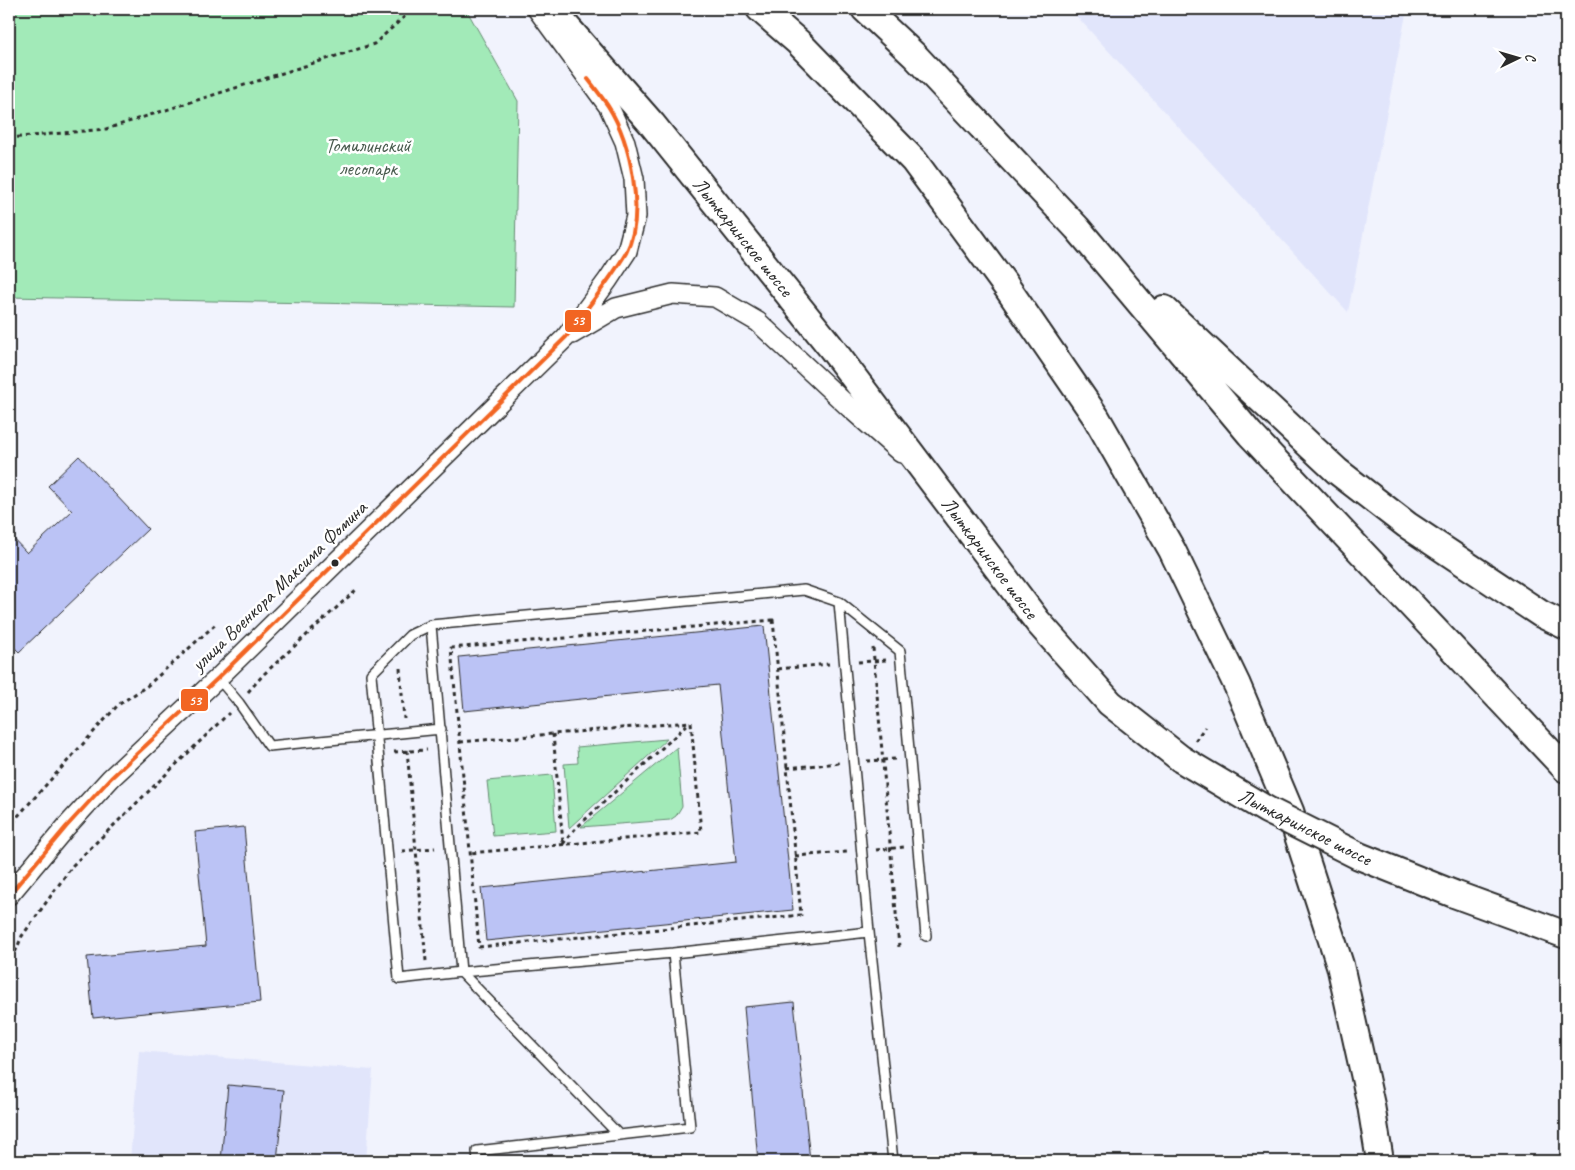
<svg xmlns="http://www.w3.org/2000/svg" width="1575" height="1170" viewBox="0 0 1575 1170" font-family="Caveat,sans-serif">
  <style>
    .built { fill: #e1e5fb }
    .green { fill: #a2eab8; stroke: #668a72 }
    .building { fill: #bbc3f5; stroke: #2b2b2b }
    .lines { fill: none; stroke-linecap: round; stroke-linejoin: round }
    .service-casing { stroke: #2b2b2b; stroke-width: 12 }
    .minor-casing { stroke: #2b2b2b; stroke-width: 22 }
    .secondary-casing { stroke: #2b2b2b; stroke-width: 30 }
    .path { stroke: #2b2b2b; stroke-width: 3; stroke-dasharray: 4 4; stroke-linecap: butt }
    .service { stroke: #fff; stroke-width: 9 }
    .minor { stroke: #fff; stroke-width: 19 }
    .secondary { stroke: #fff; stroke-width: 26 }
    .secondary-bridge-casing { stroke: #2b2b2b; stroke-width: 30; stroke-linecap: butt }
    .secondary-bridge { stroke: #fff; stroke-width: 26 }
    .bus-1-casing { stroke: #fff; stroke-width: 8 }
    .bus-1 { stroke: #f26522; stroke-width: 4 }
    .bus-dot { fill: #2b2b2b; stroke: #fff; stroke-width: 2 }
    .labels { text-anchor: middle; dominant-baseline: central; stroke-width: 5; stroke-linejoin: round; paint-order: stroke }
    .park-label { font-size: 20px; fill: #495b4e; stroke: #fff }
    .street-label { font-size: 20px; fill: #2b2b2b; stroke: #fff }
    .line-badge { stroke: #fff; stroke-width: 2 }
    .badge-label { font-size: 14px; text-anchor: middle; font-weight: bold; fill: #fff }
  </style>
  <rect width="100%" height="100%" fill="#f1f3fd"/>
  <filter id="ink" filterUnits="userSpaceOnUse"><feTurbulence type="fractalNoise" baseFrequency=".02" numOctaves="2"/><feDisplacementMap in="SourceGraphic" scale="10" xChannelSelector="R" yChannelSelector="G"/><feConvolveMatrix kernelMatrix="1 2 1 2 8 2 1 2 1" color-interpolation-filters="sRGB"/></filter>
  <g filter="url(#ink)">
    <path class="built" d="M1070 9H1407L1348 312Z
      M139 1051 373 1070 366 1161H130Z"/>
    <path class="green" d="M9 9H466L518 101 514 307 9 297Z
      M667 739 569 828 564 764 578 763 577 747Z
      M677 747 682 806 676 816 670 820 581 827Z
      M552 775 556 831 493 836 487 781Z"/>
    <path class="building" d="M79 456 148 529 19 652 9 642V534L27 553 72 511 48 486Z
      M764 626 793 910 486 941 481 888 736 862 718 685 464 711 459 657Z
      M244 827 260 1002 93 1018 87 957 206 946 195 832Z
      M794 1002 810 1161H758L744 1007Z
      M228 1085 284 1090 277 1161H221Z"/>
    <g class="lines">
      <defs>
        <path id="service" d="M839 602 900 651 926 936
          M431 625 461 972 399 979 371 674 410 635 431 625 804 590 839 602 869 932 893 1161
          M218 678 239 703 269 746 441 729
          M673 953 869 932
          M478 1161 477 1151 690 1127 673 953 461 972 619 1135"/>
        <path id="minor" d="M572 334 616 308 673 294 715 297 758 322 850 408 901 453
          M9 895 66 827 111 778 218 678 566 337 608 280 627 251 636 216 634 179 625 142 609 107 537 9"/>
        <path id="secondary" d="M551 9 652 124 830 346 1038 622 1110 703 1181 759
          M760 9 798 42 914 161 1006 286 1096 417 1172 550 1237 685 1290 811 1340 965 1371 1105 1380 1161
          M865 9 915 56 1077 228 1250 434 1566 769
          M1164 309 1337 471 1407 525 1541 614 1566 626
          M1454 894 1566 935"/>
      </defs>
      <use href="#service" class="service-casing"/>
      <use href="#minor" class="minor-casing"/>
      <use href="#secondary" class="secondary-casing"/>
      <path class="path" d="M9 138 106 129 374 44 413 9
        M773 620 801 915 479 947 451 648Z
        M873 648 899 947
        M858 662 887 660
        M400 668 404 719
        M778 669 829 664
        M248 692 264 674 357 589
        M553 734 563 843
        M1195 741 1205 727
        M460 742 691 722 701 832 470 853
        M407 750 426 961
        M394 752 427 750
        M867 761 896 759
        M787 768 839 763
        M9 830 18 816 118 705 147 686 217 623
        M563 844 574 830 690 722
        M876 850 904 847
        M402 851 435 848
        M795 856 847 852
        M9 967 22 936 73 865 229 713"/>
      <use href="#service" class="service"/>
      <use href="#minor" class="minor"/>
      <use href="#secondary" class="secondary"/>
      <defs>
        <path id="secondary-bridge" d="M1181 759 1267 810 1359 856 1454 894"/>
      </defs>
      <use href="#secondary-bridge" class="secondary-bridge-casing"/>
      <use href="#secondary-bridge" class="secondary-bridge"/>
      <defs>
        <path id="bus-1" d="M9 895 66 827 111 778 218 678 566 337C586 309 609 282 626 253 646 214 631 142 608 106 602 97 595 88 588 79"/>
      </defs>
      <use href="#bus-1" class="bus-1-casing"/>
      <use href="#bus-1" class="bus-1"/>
    </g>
  </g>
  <circle class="bus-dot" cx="335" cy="563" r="4.5"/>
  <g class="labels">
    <g class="park-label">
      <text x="368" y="145">Томилинский<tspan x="368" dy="23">лесопарк</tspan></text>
    </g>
    <g class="street-label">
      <text transform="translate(743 237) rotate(51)">Лыткаринское шоссе</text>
      <text transform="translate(990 558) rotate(53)">Лыткаринское шоссе</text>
      <text transform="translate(279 586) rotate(-44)">улица Военкора Максима Фомина</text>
      <text transform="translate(1305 827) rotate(27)">Лыткаринское шоссе</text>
    </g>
  </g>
  <g class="line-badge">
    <rect x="564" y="309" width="28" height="24" rx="5" fill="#f26522"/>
    <rect x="180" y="688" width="29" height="24" rx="5" fill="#f26522"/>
  </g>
  <g class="badge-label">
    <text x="578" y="325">53</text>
    <text x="195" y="705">53</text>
  </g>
  <rect width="1575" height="1170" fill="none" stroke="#fff" stroke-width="30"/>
  <rect x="15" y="15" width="1545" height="1140" fill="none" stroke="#2b2b2b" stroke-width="2" filter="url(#ink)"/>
  <g transform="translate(1518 58) rotate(85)" stroke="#ffffff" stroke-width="4" paint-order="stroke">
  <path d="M0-4L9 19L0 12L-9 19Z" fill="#2b2b2b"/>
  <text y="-8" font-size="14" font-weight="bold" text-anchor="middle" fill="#2b2b2b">С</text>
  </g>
</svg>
